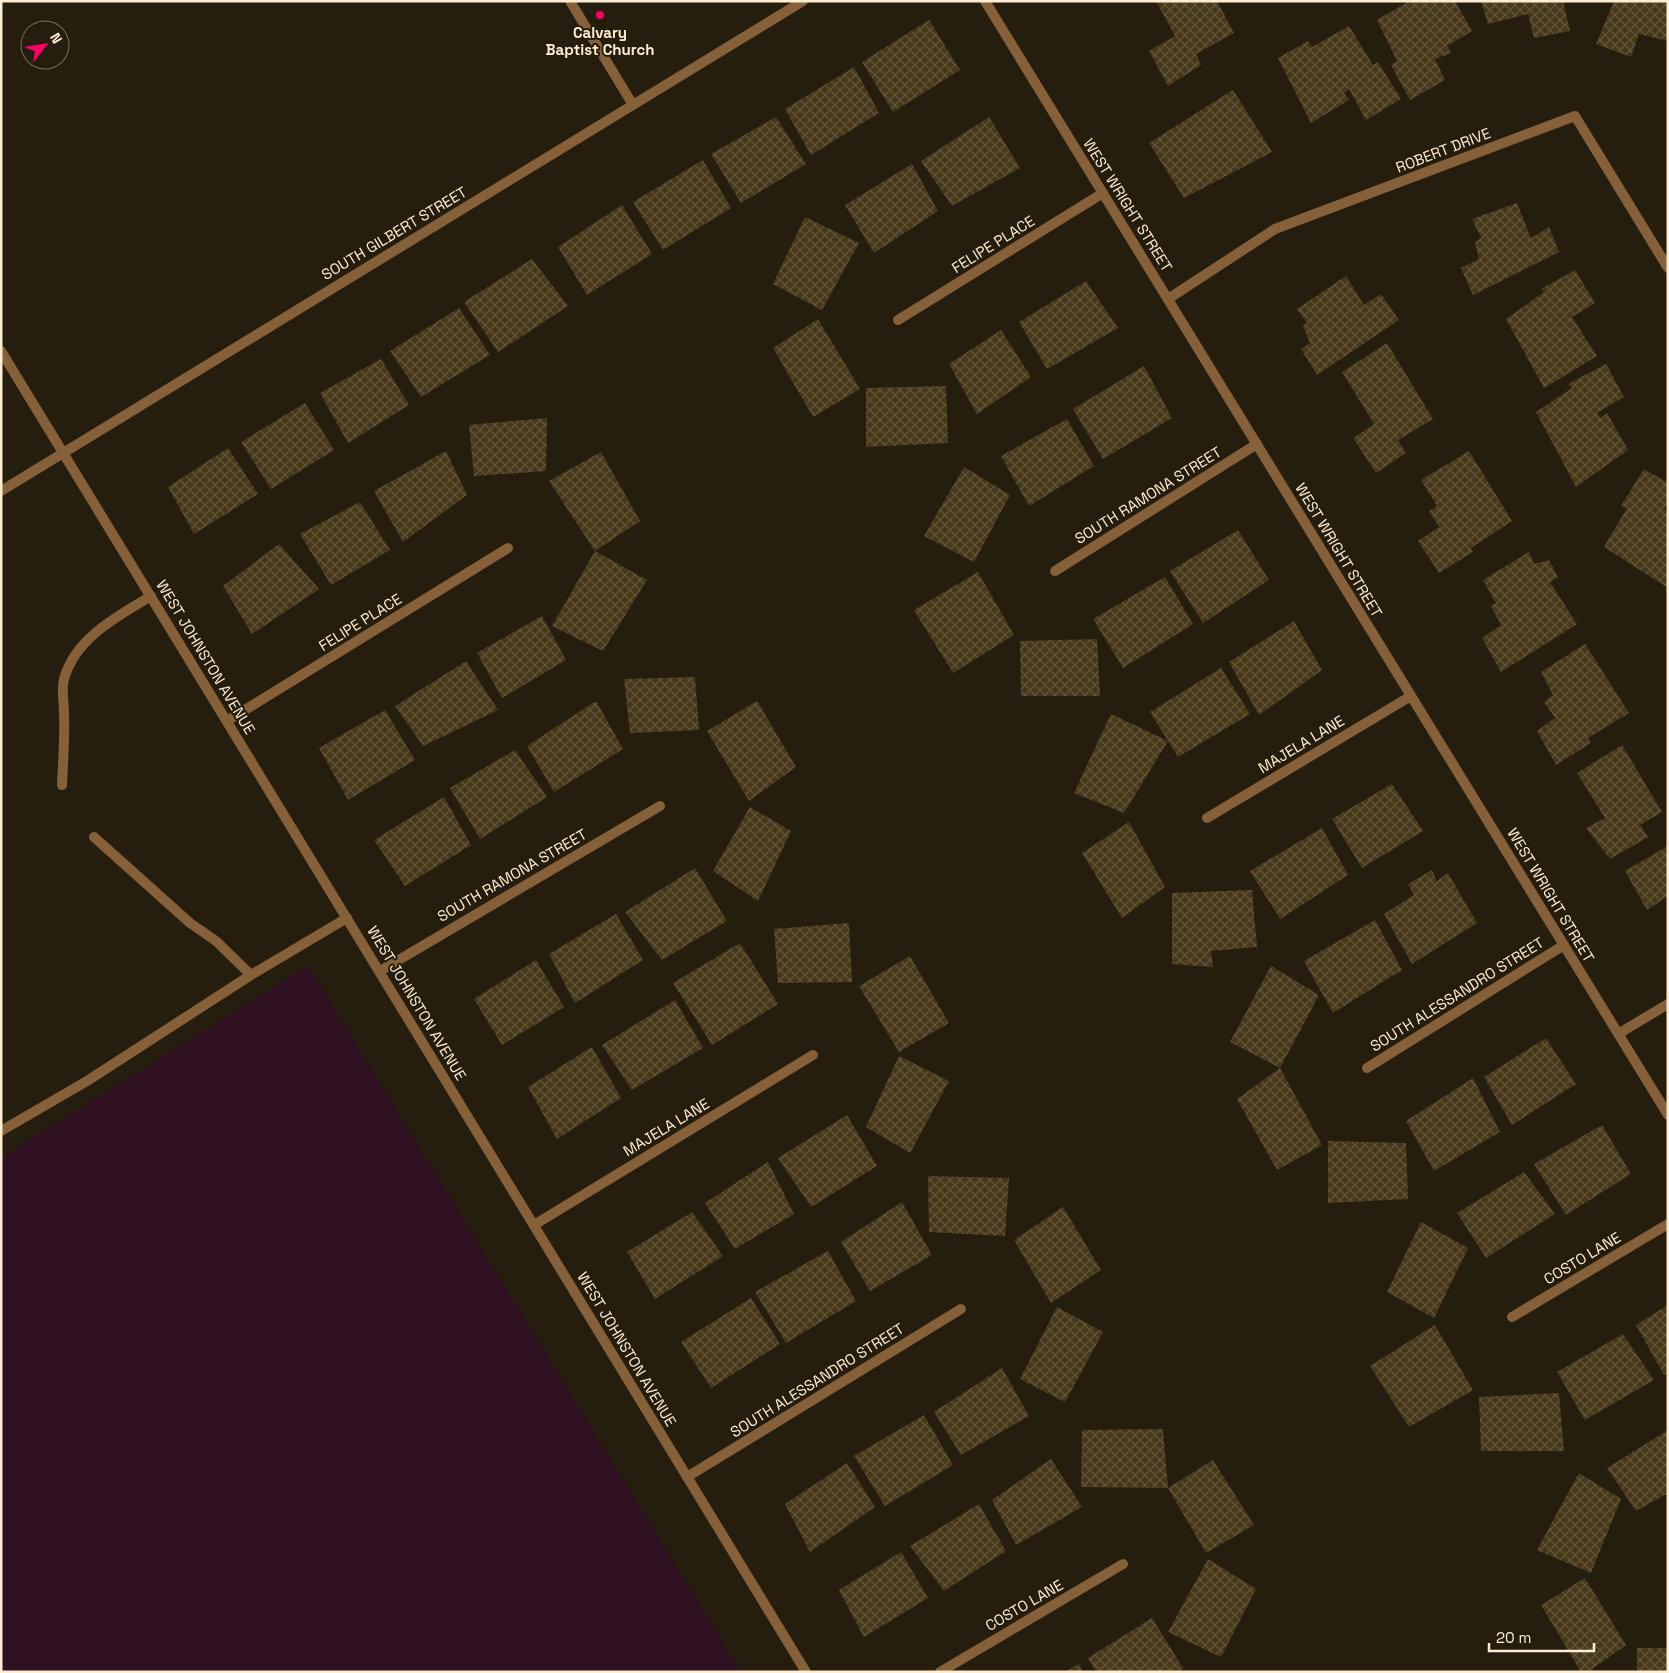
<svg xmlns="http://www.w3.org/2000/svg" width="1669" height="1673" viewBox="0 0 1669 1673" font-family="'Space Grotesk',sans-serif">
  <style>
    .green { fill: #2f1121 }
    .building { fill: url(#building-cross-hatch) }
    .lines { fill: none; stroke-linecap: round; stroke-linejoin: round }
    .service { stroke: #856038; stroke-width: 10 }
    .minor { stroke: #856038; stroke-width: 10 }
    .tertiary { stroke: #856038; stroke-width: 10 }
    .poi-dot { fill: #fc0069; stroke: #251d0e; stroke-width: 2 }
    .labels { text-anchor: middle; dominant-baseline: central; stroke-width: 4; stroke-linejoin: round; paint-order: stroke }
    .poi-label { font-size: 15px; font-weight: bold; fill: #ffedd1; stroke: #251d0e }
    .street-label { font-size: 15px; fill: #ffedd1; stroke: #251d0e }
  </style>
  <defs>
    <pattern id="building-cross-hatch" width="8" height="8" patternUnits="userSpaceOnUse" patternTransform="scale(1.25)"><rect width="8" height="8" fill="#463819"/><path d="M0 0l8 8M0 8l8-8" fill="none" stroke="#625539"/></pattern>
  </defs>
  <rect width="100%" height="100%" fill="#251d0e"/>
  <path class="green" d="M308 966 741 1672H1V1158Z"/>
  <path class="building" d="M1156 1H1217L1234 33 1196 54 1201 65 1168 86 1149 51 1175 36Z
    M1409 1H1455L1472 31 1447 46 1451 53 1435 59 1445 80 1410 100 1391 65 1397 61 1377 20Z
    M1481 1H1563L1570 31 1534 38 1528 14 1488 24Z
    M1614 1H1668V41L1639 34 1631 57 1596 44Z
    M929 20 960 70 893 112 862 62Z
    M1349 26 1373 65 1378 62 1401 99 1366 120 1349 89 1344 93 1349 100 1311 123 1278 58 1308 41 1312 47Z
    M854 67 879 113 811 155 785 109Z
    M1233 90 1272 152 1184 198 1149 143Z
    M776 117 806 164 741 203 711 154Z
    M989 117 1020 168 952 206 921 161Z
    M703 160 731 208 663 250 633 202Z
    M912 164 938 211 874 253 845 205Z
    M1517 203 1531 238 1549 227 1559 252 1473 295 1461 268 1479 259 1475 242 1481 238 1472 219Z
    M622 205 652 254 587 295 558 247Z
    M805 217 859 243 822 310 773 284Z
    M532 259 568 306 498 352 464 302Z
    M1575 270 1595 303 1572 317 1597 356 1544 388 1506 319 1544 292 1541 289Z
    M1346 276 1364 305 1381 294 1399 320 1317 375 1301 349 1310 343 1303 326 1307 323 1297 309Z
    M1086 281 1118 328 1047 369 1019 322Z
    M459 308 490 355 421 397 390 351Z
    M818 319 860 389 813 417 773 348Z
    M1001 330 1031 377 977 414 949 364Z
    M1387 343 1433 419 1398 440 1406 453 1376 473 1353 438 1374 424 1342 372Z
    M381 359 409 405 348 443 320 393Z
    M1606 364 1624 397 1597 413 1601 418 1607 413 1628 450 1576 487 1536 412 1572 388 1568 384Z
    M1144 366 1172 418 1103 459 1073 409Z
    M946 386 948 443 866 447V388Z
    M305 403 334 450 271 489 241 442Z
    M547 418 546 471 474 476 469 425Z
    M1067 419 1094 466 1029 506 1001 456Z
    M228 448 258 494 194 534 168 487Z
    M446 451 467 495 403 542 374 491Z
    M1469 451 1512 521 1471 548 1473 552 1439 573 1418 541 1439 527 1429 511 1437 506 1421 480Z
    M601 452 640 521 595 551 549 481Z
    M964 467 1010 495 974 562 924 536Z
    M1644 469 1668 483V503L1664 509 1668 511V588L1604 547 1627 508 1621 506Z
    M360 502 390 550 331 585 300 534Z
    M1238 530 1269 580 1203 623 1170 571Z
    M279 544 319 589 252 634 223 586Z
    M595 551 647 580 603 651 552 626Z
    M1529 552 1534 564 1549 560 1558 577 1550 582 1577 624 1501 672 1482 638 1501 625 1491 606 1496 603 1483 580Z
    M978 572 1014 635 953 673 914 610Z
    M1165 577 1193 624 1123 668 1093 619Z
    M542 616 566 660 502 698 477 653Z
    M1294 621 1322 670 1259 715 1229 662Z
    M1097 639 1100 696H1021L1020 641Z
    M1585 644 1629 713 1588 738 1591 743 1556 765 1537 731 1555 718 1544 702 1553 695 1541 672Z
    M466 661 498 710 423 746 395 706Z
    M1221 668 1250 714 1178 757 1150 712Z
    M695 677 699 730 630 733 624 679Z
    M596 701 623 749 554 792 527 746Z
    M757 701 796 767 749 801 707 731Z
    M385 710 415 760 348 800 319 748Z
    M1111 714 1168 741 1124 813 1074 793Z
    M1622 745 1662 812 1640 825 1648 837 1610 859 1586 828 1605 818 1577 773Z
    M515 750 547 797 480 839 450 788Z
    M1392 784 1423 831 1362 868 1332 819Z
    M444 797 471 845 405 886 374 840Z
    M750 807 791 831 758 901 713 871Z
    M1129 822 1165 887 1122 918 1082 853Z
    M1322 828 1348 875 1280 919 1250 871Z
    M1668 846V896L1647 910 1625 871Z
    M695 868 727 921 662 960 625 912Z
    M1432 870 1437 881 1448 873 1477 923 1412 964 1384 914 1414 895 1408 884Z
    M1252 890 1257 947 1211 951 1213 967 1172 964V893Z
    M616 914 643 960 575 1003 549 954Z
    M1375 920 1402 970 1333 1013 1304 961Z
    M849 923 852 982 778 983 774 929Z
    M740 943 778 1004 712 1045 673 983Z
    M910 956 949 1023 899 1052 859 986Z
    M536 960 564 1007 502 1045 474 999Z
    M1271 966 1319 995 1280 1068 1230 1042Z
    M675 1000 703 1048 632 1090 602 1045Z
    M1546 1038 1576 1084 1512 1125 1484 1077Z
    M592 1047 621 1098 557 1139 528 1087Z
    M899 1056 949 1081 910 1153 866 1127Z
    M1280 1068 1322 1145 1277 1170 1237 1099Z
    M1473 1078 1500 1132 1434 1171 1406 1121Z
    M847 1115 877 1166 811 1207 778 1158Z
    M1602 1125 1631 1174 1566 1215 1534 1164Z
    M1328 1141 1406 1143 1408 1199 1328 1203Z
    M768 1162 794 1214 735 1249 705 1203Z
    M1524 1172 1555 1214 1486 1258 1457 1213Z
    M928 1176 1009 1178 1005 1236 929 1232Z
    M902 1202 932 1255 870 1291 841 1242Z
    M1063 1207 1101 1270 1051 1303 1014 1240Z
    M692 1212 723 1256 655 1299 627 1252Z
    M1421 1222 1468 1248 1434 1318 1387 1292Z
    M828 1251 856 1301 786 1343 755 1292Z
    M751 1298 780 1344 711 1388 681 1342Z
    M1668 1305V1372L1664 1375 1636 1325Z
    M1057 1307 1103 1332 1065 1402 1020 1379Z
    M1435 1325 1473 1390 1409 1427 1370 1366Z
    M1623 1334 1654 1380 1585 1420 1557 1372Z
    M1002 1368 1029 1416 961 1455 934 1412Z
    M1559 1393 1564 1451H1481L1479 1397Z
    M924 1415 953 1465 885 1506 854 1456Z
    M1163 1429 1168 1488 1081 1487 1082 1430Z
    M1668 1430V1493L1636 1511 1607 1468Z
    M1051 1459 1082 1507 1016 1545 992 1500Z
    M1213 1460 1254 1525 1206 1553 1168 1488Z
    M847 1463 875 1507 810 1552 785 1504Z
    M1579 1473 1621 1499 1591 1573 1537 1550Z
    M979 1504 1006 1551 944 1591 910 1546Z
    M901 1552 928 1598 864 1637 839 1590Z
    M1208 1559 1256 1589 1221 1657 1168 1632Z
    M1585 1578 1626 1645 1588 1672H1581L1541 1605Z
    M1152 1618 1183 1668 1178 1672H1096L1088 1658Z
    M1637 1648H1668V1672H1637Z
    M1079 1664 1083 1672H1065Z"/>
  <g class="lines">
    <path class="service" d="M570 1 633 105
      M62 785C63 761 65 737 64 713 64 701 61 690 64 679 75 638 118 616 151 596
      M94 837 190 923 216 941 251 975 347 918
      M1 1131 87 1081 251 975"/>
    <path class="minor" d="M985 1 1668 1115
      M1168 299 1275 229 1575 116 1668 268
      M898 320 1103 193
      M1055 571 1257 444
      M227 721 508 548
      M1207 818 1411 696
      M380 971 660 806
      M1618 1034 1668 1004
      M1367 1068 1564 945
      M534 1225 813 1055
      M1512 1317 1668 1224
      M687 1477 961 1309
      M940 1672 1123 1564"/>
    <path class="tertiary" d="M1 351 806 1672
      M1 491 803 1"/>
  </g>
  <circle class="poi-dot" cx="600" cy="15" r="5"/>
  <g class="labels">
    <g class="poi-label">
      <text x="600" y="32">Calvary<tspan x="600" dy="17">Baptist Church</tspan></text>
    </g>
    <g class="street-label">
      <text transform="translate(1443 150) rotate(-21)">ROBERT DRIVE</text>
      <text transform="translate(1128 205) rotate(58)">WEST WRIGHT STREET</text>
      <text transform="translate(394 233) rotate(-31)">SOUTH GILBERT STREET</text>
      <text transform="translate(993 244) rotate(-32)">FELIPE PLACE</text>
      <text transform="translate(1148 495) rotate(-32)">SOUTH RAMONA STREET</text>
      <text transform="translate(1339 550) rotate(59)">WEST WRIGHT STREET</text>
      <text transform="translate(360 622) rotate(-32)">FELIPE PLACE</text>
      <text transform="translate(206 657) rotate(59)">WEST JOHNSTON AVENUE</text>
      <text transform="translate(1301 744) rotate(-31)">MAJELA LANE</text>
      <text transform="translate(512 875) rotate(-30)">SOUTH RAMONA STREET</text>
      <text transform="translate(1551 895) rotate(59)">WEST WRIGHT STREET</text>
      <text transform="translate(1457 994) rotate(-32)">SOUTH ALESSANDRO STREET</text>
      <text transform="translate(417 1003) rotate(59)">WEST JOHNSTON AVENUE</text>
      <text transform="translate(666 1127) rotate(-31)">MAJELA LANE</text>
      <text transform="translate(1582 1258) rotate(-31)">COSTO LANE</text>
      <text transform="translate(627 1349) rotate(59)">WEST JOHNSTON AVENUE</text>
      <text transform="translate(817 1380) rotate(-32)">SOUTH ALESSANDRO STREET</text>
      <text transform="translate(1024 1605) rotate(-30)">COSTO LANE</text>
    </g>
  </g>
  <rect width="1669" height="1673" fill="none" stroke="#ffedd1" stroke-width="5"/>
  <g transform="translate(45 45) rotate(59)"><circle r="24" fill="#251d0e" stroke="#7c705c"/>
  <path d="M0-4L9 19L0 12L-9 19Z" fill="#fc0069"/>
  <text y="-8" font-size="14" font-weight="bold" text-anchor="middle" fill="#ffedd1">N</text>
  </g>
  <path d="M1489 1643v8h105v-8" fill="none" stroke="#ffedd1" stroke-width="2.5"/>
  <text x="1496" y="1643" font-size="15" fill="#ffedd1" stroke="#251d0e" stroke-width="4" paint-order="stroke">20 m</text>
</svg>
